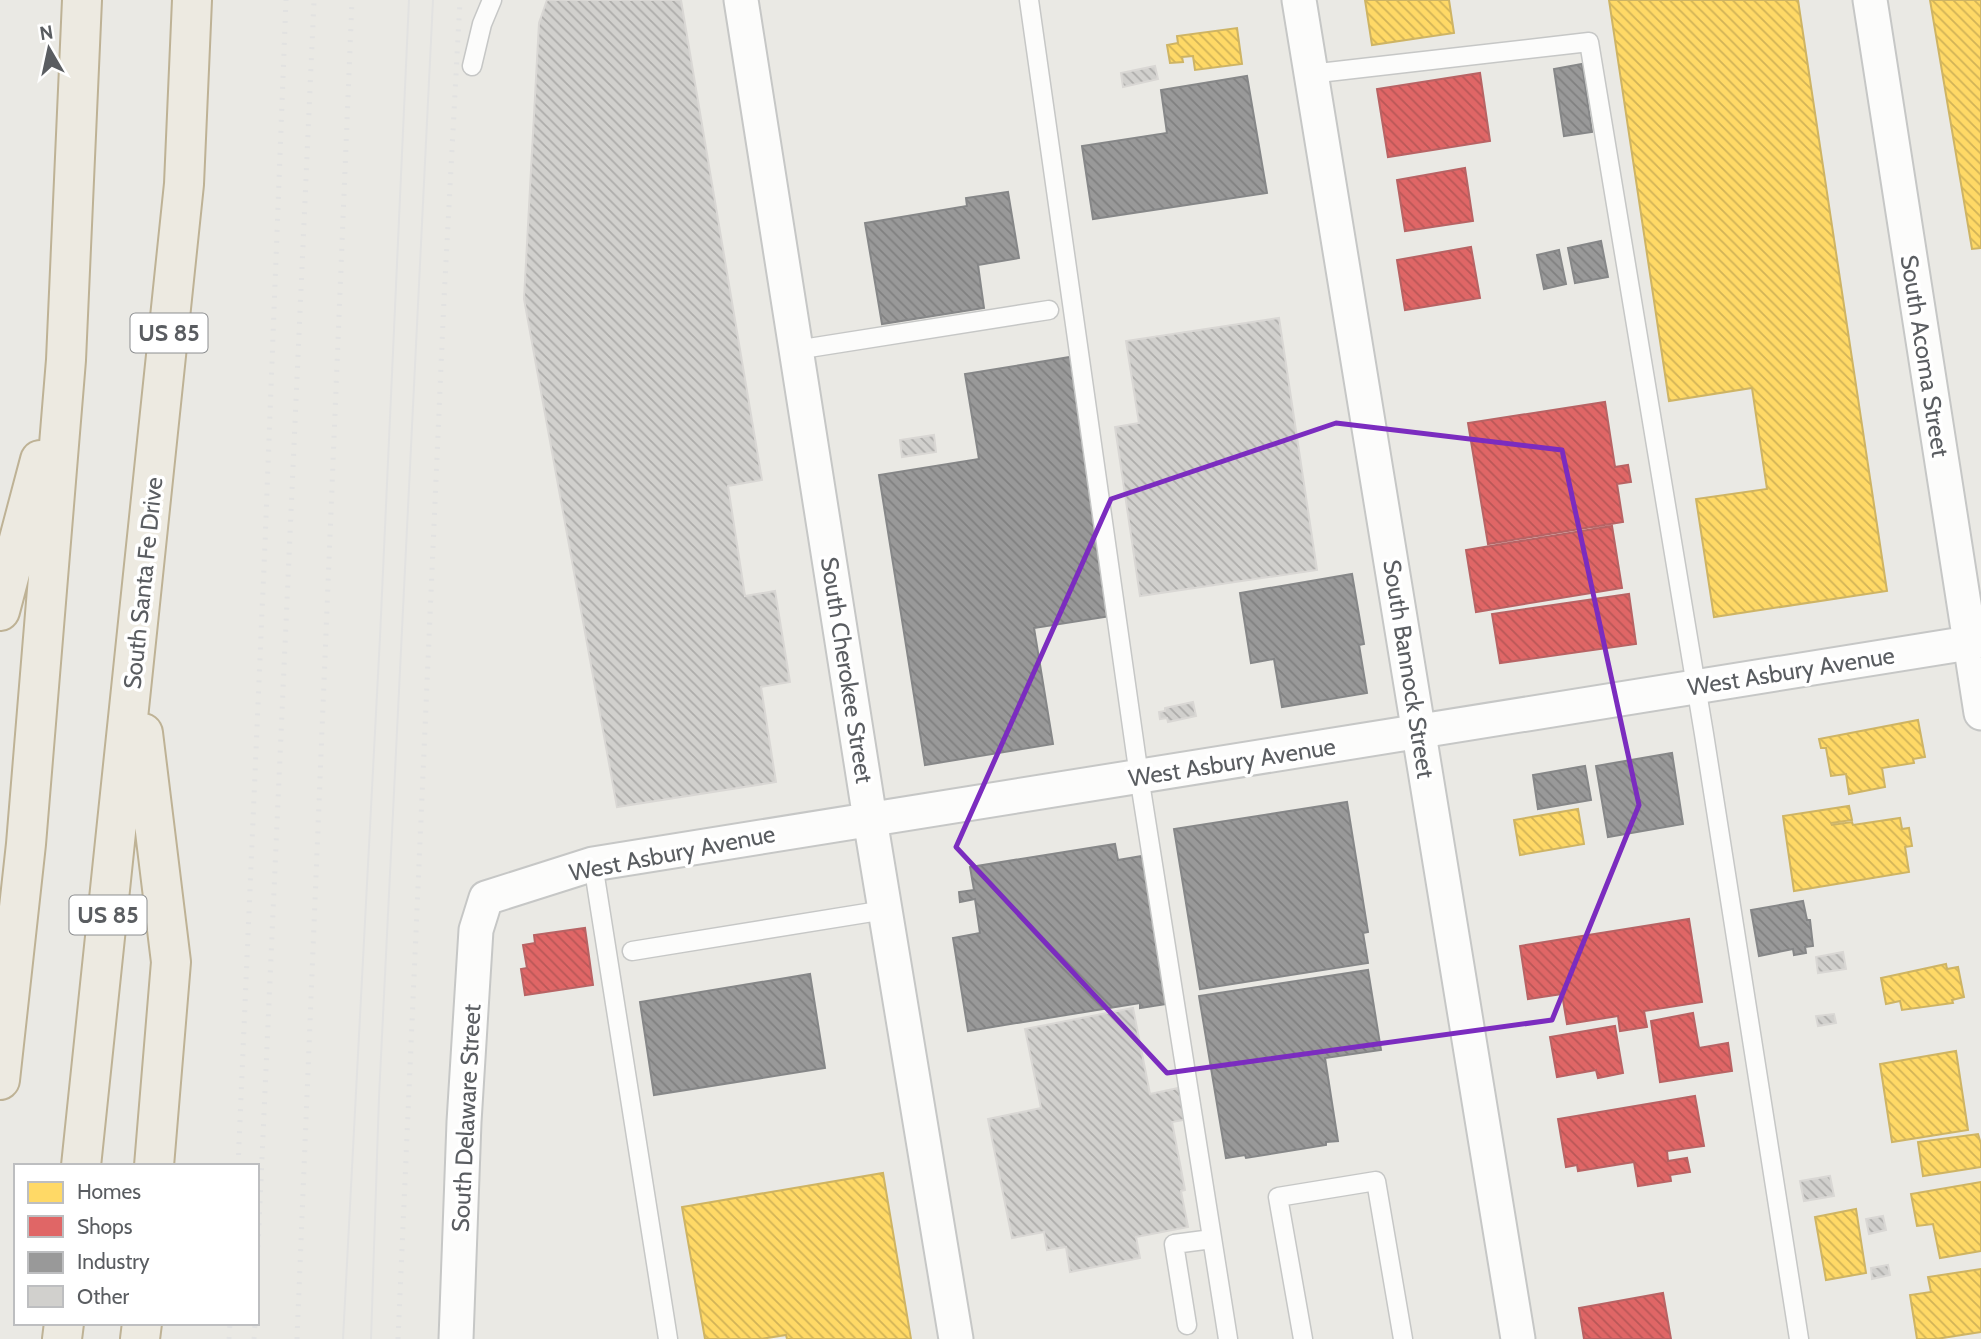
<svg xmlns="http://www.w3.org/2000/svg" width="1981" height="1339" viewBox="0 0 1981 1339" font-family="Cabin,sans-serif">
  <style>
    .homes { fill: url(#homes-back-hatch); stroke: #ceb464; stroke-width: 2 }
    .shops { fill: url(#shops-back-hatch); stroke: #b86364; stroke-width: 2 }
    .industry { fill: url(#industry-back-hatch); stroke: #868788; stroke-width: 2 }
    .building { fill: url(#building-back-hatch); stroke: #d9d7d4; stroke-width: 2 }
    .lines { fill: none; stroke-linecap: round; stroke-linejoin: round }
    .lane-casing { stroke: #c6c7c6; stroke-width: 21 }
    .street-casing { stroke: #c6c7c6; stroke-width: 37 }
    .highway-casing { stroke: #beb295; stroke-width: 42 }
    .lane { stroke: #fcfcfb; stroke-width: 18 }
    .street { stroke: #fcfcfb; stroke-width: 33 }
    .highway { stroke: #edeae1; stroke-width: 38 }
    .tram { stroke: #e2e2e1; stroke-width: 2 }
    .rail { stroke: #e2e2e1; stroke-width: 5; stroke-dasharray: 2 9; stroke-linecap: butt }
    .marked { fill: none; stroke: #7b2cbf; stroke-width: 5; stroke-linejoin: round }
    .labels { text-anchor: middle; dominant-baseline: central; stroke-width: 7; stroke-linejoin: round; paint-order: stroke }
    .shield { fill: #fff; stroke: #8c8e90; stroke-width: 2 }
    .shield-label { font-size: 23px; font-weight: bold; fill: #5a5d61 }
    .street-label { font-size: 24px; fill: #5a5d61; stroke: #fff }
  </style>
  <defs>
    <pattern id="homes-back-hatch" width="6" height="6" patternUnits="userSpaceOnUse" patternTransform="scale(1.75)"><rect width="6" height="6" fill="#ffd966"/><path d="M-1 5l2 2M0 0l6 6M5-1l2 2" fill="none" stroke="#d1b357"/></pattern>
    <pattern id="shops-back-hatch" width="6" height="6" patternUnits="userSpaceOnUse" patternTransform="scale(1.75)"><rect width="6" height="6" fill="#e06666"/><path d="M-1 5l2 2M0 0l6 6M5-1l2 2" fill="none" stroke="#b95757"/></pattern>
    <pattern id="industry-back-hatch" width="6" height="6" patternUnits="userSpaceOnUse" patternTransform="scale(1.75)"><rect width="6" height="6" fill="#999"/><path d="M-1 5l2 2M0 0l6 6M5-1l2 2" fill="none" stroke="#808080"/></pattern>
    <pattern id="building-back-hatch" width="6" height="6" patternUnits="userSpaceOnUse" patternTransform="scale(1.75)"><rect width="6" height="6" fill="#d1d0cd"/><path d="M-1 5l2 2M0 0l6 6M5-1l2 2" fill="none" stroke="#adacaa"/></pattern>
  </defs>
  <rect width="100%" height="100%" fill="#eae9e4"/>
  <path class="homes" d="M1365 0H1449L1454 33 1372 45Z
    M1609 0H1798L1887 591 1714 617 1696 499 1767 489 1752 388 1669 401Z
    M1930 0H1981V248L1972 249Z
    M1237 28 1242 64 1195 70 1193 56 1182 57 1183 62 1170 63 1167 45 1178 43 1177 36Z
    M1918 720 1925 757 1913 759 1914 763 1882 768 1885 787 1849 794 1846 774 1831 776 1826 748H1821L1819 739Z
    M1849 806 1852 820 1831 823 1832 825 1852 822 1853 825 1900 818 1902 829 1909 828 1912 846 1905 847 1909 872 1794 891 1783 816Z
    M1578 809 1584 844 1520 855 1514 820Z
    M1946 964 1947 969 1958 967 1964 997 1952 1000 1953 1003 1902 1010 1900 1001 1886 1004 1881 978Z
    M1956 1051 1968 1130 1892 1142 1880 1064Z
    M1978 1134 1981 1144V1167L1923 1176 1918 1142Z
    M883 1173 911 1339H787L786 1335 761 1339H705L682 1207Z
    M1981 1182V1251L1940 1258 1933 1224 1917 1226 1911 1194Z
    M1856 1209 1866 1273 1826 1280 1815 1217Z
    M1981 1269V1332L1936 1339H1917L1910 1295 1931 1292 1928 1277Z"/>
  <path class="shops" d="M1480 73 1490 141 1388 157 1377 89Z
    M1465 168 1473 221 1405 231 1397 180Z
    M1471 247 1480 298 1405 310 1397 260Z
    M1605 402 1615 467 1628 465 1631 482 1617 484 1623 522 1488 544 1468 423Z
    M1612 526 1622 588 1476 612 1466 550Z
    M1629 594 1636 644 1500 663 1492 614Z
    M1689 919 1702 1002 1644 1011 1647 1027 1620 1031 1618 1016 1567 1024 1562 994 1528 999 1520 946Z
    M585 928 593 985 525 995 521 969 527 968 523 945 535 943 534 935Z
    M1693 1013 1699 1048 1728 1043 1732 1071 1660 1082 1651 1021Z
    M1615 1026 1623 1073 1598 1078 1596 1070 1557 1077 1550 1037Z
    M1695 1096 1704 1146 1667 1151 1668 1161 1687 1158 1690 1172 1670 1175 1671 1181 1638 1186 1634 1162 1578 1171 1577 1165 1566 1167 1558 1119Z
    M1663 1293 1671 1339H1584L1579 1308Z"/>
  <path class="industry" d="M1582 64 1592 132 1564 136 1554 69Z
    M1247 76 1267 193 1093 219 1082 146 1167 133 1161 90Z
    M1008 192 1019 258 978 265 984 308 882 324 865 223 967 206 966 198Z
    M1601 241 1608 277 1575 283 1568 248Z
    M1559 250 1566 284 1544 289 1537 255Z
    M1070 357 1111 616 1034 628 1053 744 925 765 879 475 979 459 965 374Z
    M1352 574 1364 644 1359 645 1367 693 1282 707 1274 659 1251 663 1240 593Z
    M1672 753 1683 824 1608 837 1596 766Z
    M1585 766 1591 800 1538 809 1533 775Z
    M1347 802 1368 932 1363 933 1368 963 1200 989 1174 829Z
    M1115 844 1118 860 1148 855 1173 1003 1140 1008V1003L968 1031 953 938 980 933 975 899 960 902 959 892 974 890 970 867Z
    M1803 901 1807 920H1810L1813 946 1805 947 1806 953 1794 955 1793 949 1759 956 1751 910Z
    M1368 970 1381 1050 1325 1058 1338 1141 1326 1142V1145L1246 1158 1245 1155 1226 1158 1199 996Z
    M810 974 825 1068 654 1095 640 1002Z"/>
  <path class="building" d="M547 0H681L762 480 728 486 745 596 775 591 790 682 761 687 776 782 617 807 524 299 539 23Z
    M1155 66 1158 79 1123 87 1121 73Z
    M1279 318 1317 570 1140 596 1115 427 1139 423 1126 341Z
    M934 435 936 452 902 457 900 440Z
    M1193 702 1196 716 1168 722 1167 718 1160 719 1159 712 1165 711V708Z
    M1843 952 1846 969 1818 973 1816 957Z
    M1133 1008 1150 1094 1183 1087 1189 1119 1172 1122 1185 1190 1181 1191 1188 1227 1136 1237 1140 1258 1070 1272 1066 1247 1047 1250 1044 1232 1012 1238 988 1119 1041 1108 1025 1029Z
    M1834 1014 1836 1023 1818 1026 1816 1016Z
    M1830 1176 1834 1196 1804 1201 1800 1181Z
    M1883 1216 1886 1230 1869 1234 1866 1219Z
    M1888 1265 1890 1275 1872 1279 1871 1268Z"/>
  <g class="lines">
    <defs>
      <path id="lane" d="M1029 0 1139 776 1228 1339
        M472 66 482 24 492 0
        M1310 74 1589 42 1704 734 1799 1339
        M796 350 1049 310
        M593 864 668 1339
        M632 951 885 910
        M1187 1325 1174 1244 1212 1239
        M1303 1339 1278 1197 1376 1181 1403 1339"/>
      <path id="street" d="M741 0 870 819 956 1339
        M1299 0 1518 1339
        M1870 0 1981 713
        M456 1339 464 1122 476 930 486 898 593 864 1981 641"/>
      <path id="highway" d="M0 611 40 460
        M143 733 171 962 154 1166
        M0 1080 26 844 66 360 82 0
        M81 1166 184 184 192 0
        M62 1339 64 1323
        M140 1339 142 1323"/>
    </defs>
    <use href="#lane" class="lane-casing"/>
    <use href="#street" class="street-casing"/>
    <use href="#highway" class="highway-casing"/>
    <use href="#lane" class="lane"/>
    <use href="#street" class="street"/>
    <use href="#highway" class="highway"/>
    <path class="tram" d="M343 1339 380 637 409 0
      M371 1339 379 1097 433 0"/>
    <path class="rail" d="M238 1166 265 543 286 0
      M257 1269 314 0
      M229 1339 230 1323
      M254 1339 255 1323
      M297 1339 352 0
      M398 1339 444 299 460 0"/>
  </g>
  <path class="marked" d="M1336 423 1562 450 1639 805 1552 1020 1167 1073 956 847 1111 499Z"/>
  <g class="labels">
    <g class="shield">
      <rect x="130.5" y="313.5" width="77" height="39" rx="5"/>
      <rect x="69.5" y="895.5" width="77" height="39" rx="5"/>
    </g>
    <g class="shield-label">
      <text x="169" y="333">US 85</text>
      <text x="108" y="915">US 85</text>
    </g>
    <g class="street-label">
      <text transform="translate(1925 356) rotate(81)">South Acoma Street</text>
      <text transform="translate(143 583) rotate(-84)">South Santa Fe Drive</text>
      <text transform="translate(1409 669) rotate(81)">South Bannock Street</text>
      <text transform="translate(847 670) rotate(81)">South Cherokee Street</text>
      <text transform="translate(1791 671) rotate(-9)">West Asbury Avenue</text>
      <text transform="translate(1232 762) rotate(-9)">West Asbury Avenue</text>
      <text transform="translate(672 853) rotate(-11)">West Asbury Avenue</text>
      <text transform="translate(466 1118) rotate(-87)">South Delaware Street</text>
    </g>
  </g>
  <rect x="14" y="1164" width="245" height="161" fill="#ffffff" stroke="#bdbec0" stroke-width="2"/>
  <rect x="28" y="1182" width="35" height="21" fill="#ffd966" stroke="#bdbec0" stroke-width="2"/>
  <text x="77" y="1199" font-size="21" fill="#5a5d61">Homes</text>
  <rect x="28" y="1216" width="35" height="21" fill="#e06666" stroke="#bdbec0" stroke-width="2"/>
  <text x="77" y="1234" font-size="21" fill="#5a5d61">Shops</text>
  <rect x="28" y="1252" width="35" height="21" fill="#999999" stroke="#bdbec0" stroke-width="2"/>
  <text x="77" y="1269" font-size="21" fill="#5a5d61">Industry</text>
  <rect x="28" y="1286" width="35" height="21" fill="#d1d0cd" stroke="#bdbec0" stroke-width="2"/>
  <text x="77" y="1304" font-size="21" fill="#5a5d61">Other</text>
  <g transform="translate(49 49) rotate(351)" stroke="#ffffff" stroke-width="5" paint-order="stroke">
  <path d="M0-5L12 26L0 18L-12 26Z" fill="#5a5d61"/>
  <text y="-10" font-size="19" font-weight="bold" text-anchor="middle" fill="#5a5d61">N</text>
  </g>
</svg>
